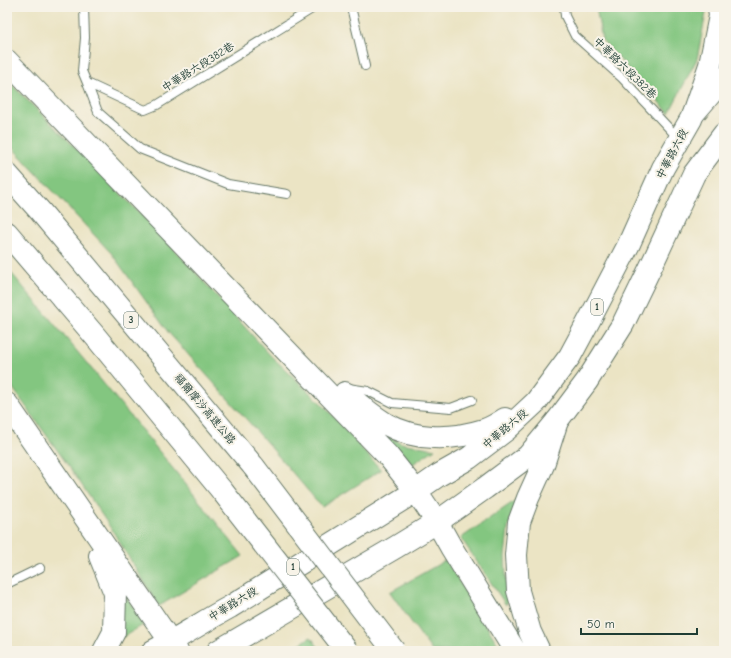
<svg xmlns="http://www.w3.org/2000/svg" width="731" height="658" viewBox="0 0 731 658" font-family="'Comic Neue','LXGW WenKai TC',sans-serif">
  <style>
    .green { fill: #83c680; stroke: #51825a }
    .lines { fill: none; stroke-linecap: round; stroke-linejoin: round }
    .lane-casing { stroke: #676; stroke-width: 10 }
    .secondary-casing { stroke: #676; stroke-width: 24 }
    .primary-casing { stroke: #676; stroke-width: 24 }
    .highway-casing { stroke: #676; stroke-width: 24 }
    .lane { stroke: #fff; stroke-width: 8 }
    .secondary { stroke: #fff; stroke-width: 22 }
    .primary { stroke: #fff; stroke-width: 22 }
    .highway { stroke: #fff; stroke-width: 22 }
    .highway-bridge-casing { stroke: #676; stroke-width: 24; stroke-linecap: butt }
    .highway-bridge { stroke: #fff; stroke-width: 22 }
    .labels { text-anchor: middle; dominant-baseline: central; stroke-width: 4; stroke-linejoin: round; paint-order: stroke }
    .shield { fill: #f7f3e8; stroke: #60746a; stroke-width: 1 }
    .shield-label { font-size: 10px; font-weight: bold; fill: #1f3d34 }
    .street-label { font-size: 11px; fill: #1f3d34; stroke: #f7f3e8 }
  </style>
  <rect width="100%" height="100%" fill="#f7f3e8"/>
  <filter id="ink" filterUnits="userSpaceOnUse"><feTurbulence type="fractalNoise" baseFrequency=".025" numOctaves="2"/><feDisplacementMap in="SourceGraphic" scale="8" xChannelSelector="R" yChannelSelector="G"/><feConvolveMatrix kernelMatrix="1 2 1 2 8 2 1 2 1" color-interpolation-filters="sRGB"/></filter>
  <filter id="wash" filterUnits="userSpaceOnUse"><feTurbulence type="fractalNoise" baseFrequency=".012" numOctaves="4" result="noise"/><feDisplacementMap in="SourceGraphic" scale="16" xChannelSelector="R" yChannelSelector="G"/><feGaussianBlur stdDeviation="0.9" result="paint"/><feColorMatrix in="noise" values="0 0 0 0 0 0 0 0 0 0 0 0 0 0 0 0 0 1.4 0 .05"/><feComposite in="paint" operator="in"/></filter>
  <g filter="url(#wash)">
    <rect width="100%" height="100%" fill="#ebe4c4"/>
    <path class="green" d="M596 7H706V13L697 59 669 113 602 40Z
      M7 80 94 166 176 251 271 356 325 407 381 470 322 507 256 430 168 332 112 254 7 142Z
      M7 268C87 362 166 459 243 556L159 606 112 530 75 475 7 380Z
      M368 426 401 443 435 449 407 468Z
      M519 498 508 528 505 556 506 579 509 598 506 605 461 538Z
      M446 560 502 651H432L390 592Z
      M121 596 130 601 143 625 116 641Z
      M311 637 321 651H288Z"/>
  </g>
  <g filter="url(#ink)">
    <g class="lines">
      <defs>
        <path id="lane" d="M84 7 85 38 82 71 87 83 145 110 157 105 315 7
          M351 7 365 66
          M564 7 565 16 575 36 622 78 679 139
          M87 83 98 112 140 149 228 184 287 194
          M348 388 368 391 392 403 451 408 472 400
          M7 584 40 568"/>
        <path id="secondary" d="M693 114 710 65 720 16 719 7"/>
        <path id="primary" d="M7 61 388 456 416 491 437 522
          M345 393C358 404 371 415 386 424 416 441 452 440 484 430 491 428 499 423 505 419
          M7 404 177 651
          M100 556 115 593 114 632 104 651
          M153 651C179 638 204 621 230 607L416 491 439 475 469 458 506 430 536 402 570 356 592 315 628 246 663 168 691 119 693 114 724 78
          M218 651 396 547 437 522 485 488 528 456 557 421 587 381 623 324 655 258 694 174 724 134"/>
        <path id="highway" d="M7 174 40 211 254 467
          M7 233 95 336 223 492
          M437 522 451 547 515 651
          M539 651 530 632 518 591 516 555 519 522 528 498 543 465 557 421"/>
      </defs>
      <use href="#lane" class="lane-casing"/>
      <use href="#secondary" class="secondary-casing"/>
      <use href="#primary" class="primary-casing"/>
      <use href="#highway" class="highway-casing"/>
      <use href="#lane" class="lane"/>
      <use href="#secondary" class="secondary"/>
      <use href="#primary" class="primary"/>
      <use href="#highway" class="highway"/>
      <defs>
        <path id="highway-bridge" d="M254 467 394 651
          M223 492 347 651"/>
      </defs>
      <use href="#highway-bridge" class="highway-bridge-casing"/>
      <use href="#highway-bridge" class="highway-bridge"/>
    </g>
  </g>
  <g class="labels">
    <g class="shield">
      <rect x="591" y="299" width="12" height="16" rx="3"/>
      <rect x="124" y="312" width="14" height="16" rx="3"/>
      <rect x="287" y="559" width="12" height="16" rx="3"/>
    </g>
    <g class="shield-label">
      <text x="597" y="307">1</text>
      <text x="131" y="320">3</text>
      <text x="293" y="567">1</text>
    </g>
    <g class="street-label">
      <text transform="translate(198 67) rotate(-32)">中華路六段382巷</text>
      <text transform="translate(625 68) rotate(44)">中華路六段382巷</text>
      <text transform="translate(672 154) rotate(-62)">中華路六段</text>
      <text transform="translate(205 409) rotate(50)">福爾摩沙高速公路</text>
      <text transform="translate(505 429) rotate(-40)">中華路六段</text>
      <text transform="translate(233 604) rotate(-31)">中華路六段</text>
    </g>
  </g>
  <rect width="731" height="658" fill="none" stroke="#f7f3e8" stroke-width="24"/>
  <path d="M581 628v6h116v-6" fill="none" stroke="#1f3d34" stroke-width="2"/>
  <text x="587" y="628" font-size="12" fill="#1f3d34" stroke="#f7f3e8" stroke-width="3" paint-order="stroke">50 m</text>
</svg>
